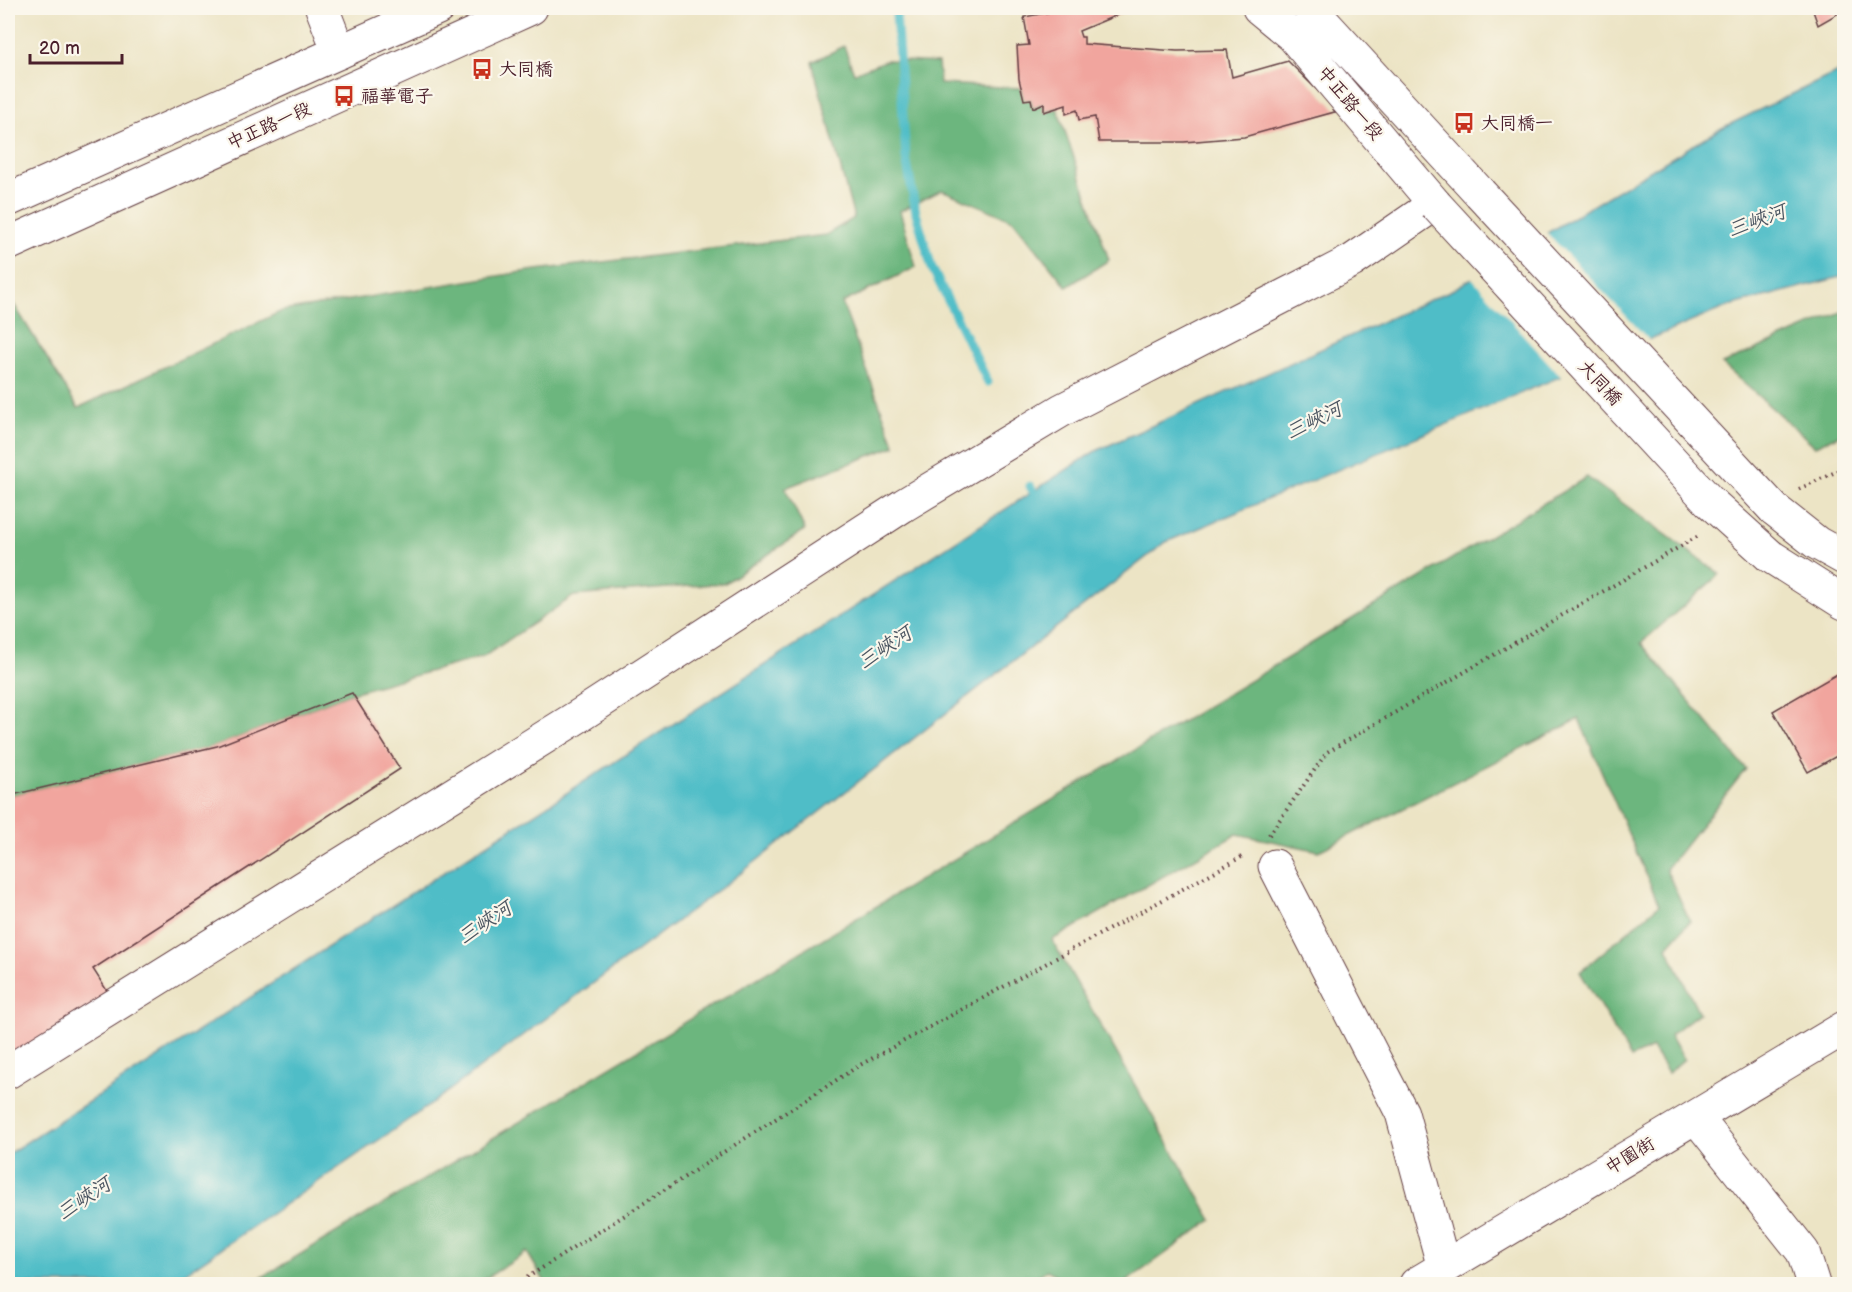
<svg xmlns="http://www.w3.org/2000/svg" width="1852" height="1292" viewBox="0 0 1852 1292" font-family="'Balsamiq Sans','LXGW WenKai TC',sans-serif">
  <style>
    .forest { fill: #6cb67e; stroke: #5b6a54; stroke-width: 1.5 }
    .water { fill: #4fbdc7; stroke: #4c6e79; stroke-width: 1.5 }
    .pier { fill: #ece4c5 }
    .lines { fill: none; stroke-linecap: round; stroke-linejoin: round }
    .stream { stroke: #4fbdc7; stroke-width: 9 }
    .building { fill: #f1a59e }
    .minor-casing { stroke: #623d42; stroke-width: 35 }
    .major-casing { stroke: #623d42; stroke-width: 35 }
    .path { stroke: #623d42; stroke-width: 4; stroke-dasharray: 1.5 4.5; stroke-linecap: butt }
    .minor { stroke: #fff; stroke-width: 33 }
    .major { stroke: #fff; stroke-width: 33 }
    .major-bridge-casing { stroke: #623d42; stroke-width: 35; stroke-linecap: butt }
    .major-bridge { stroke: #fff; stroke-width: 33 }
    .labels { text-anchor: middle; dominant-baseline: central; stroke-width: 4.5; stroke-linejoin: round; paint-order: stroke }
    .poi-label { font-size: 18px; fill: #4a1f2b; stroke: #fbf7ec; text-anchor: start }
    .street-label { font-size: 18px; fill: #4a1f2b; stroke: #fbf7ec }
    .water-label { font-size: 20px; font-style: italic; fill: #4c5662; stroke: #fbf7ec }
  </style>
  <rect width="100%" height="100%" fill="#fbf7ec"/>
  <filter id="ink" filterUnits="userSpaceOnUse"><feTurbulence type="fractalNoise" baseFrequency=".0167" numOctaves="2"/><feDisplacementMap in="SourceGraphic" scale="12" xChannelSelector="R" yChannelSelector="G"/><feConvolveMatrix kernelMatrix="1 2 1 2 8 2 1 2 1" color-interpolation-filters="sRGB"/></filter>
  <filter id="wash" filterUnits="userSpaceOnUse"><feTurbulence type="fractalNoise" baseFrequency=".008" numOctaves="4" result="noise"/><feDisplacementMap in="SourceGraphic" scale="24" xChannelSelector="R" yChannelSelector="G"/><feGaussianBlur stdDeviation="1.35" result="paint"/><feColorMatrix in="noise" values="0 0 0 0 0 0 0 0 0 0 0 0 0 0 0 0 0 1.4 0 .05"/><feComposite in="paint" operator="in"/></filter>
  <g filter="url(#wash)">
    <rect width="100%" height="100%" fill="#ece4c5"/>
    <path class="forest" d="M844 46 854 73 887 60 938 63 940 84 1021 88 1024 99H1031L1033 108 1044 103 1045 112 1057 108 1109 260 1067 287 1013 220 942 190 900 211 916 267 842 303 895 446 785 488 805 530 725 583 574 596 483 657 351 693 217 746 8 796V295L78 408 282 311 528 271 826 235 854 218 812 62Z
      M1844 311V433L1815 446 1722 364Z
      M1587 477 1720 574 1641 643 1746 769 1666 869 1690 921 1667 947 1699 1013 1670 1035 1684 1059 1668 1073 1652 1048 1631 1058 1580 972 1659 905 1579 719 1319 851 1237 834 1052 940 1212 1220 1123 1284H1073L1047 1270 1025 1284H546L527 1252 477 1284H251Z"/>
    <path class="water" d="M1844 69V276L1729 306 1166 542 732 880 427 1107 169 1284H8V1154L1094 452 1454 289 1718 130Z"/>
    <path class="pier" d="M1545 231 1651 342 1563 379 1470 276Z"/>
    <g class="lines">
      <path class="stream" d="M897 8 896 13 906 158 916 213 932 268 988 382
        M1030 486 1039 502"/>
    </g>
    <g id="blocks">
      <path class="building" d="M1072 8H1134L1079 31 1081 37H1084V44L1177 51 1227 50 1232 77 1288 61 1338 111 1244 137 1184 142H1099L1095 117 1079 120 1077 110 1066 114V105L1044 112V103L1033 108 1031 99 1024 100 1019 79 1017 46 1029 45 1024 17Z
        M1812 8H1844V10L1818 25Z
        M1844 670V752L1808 772 1773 711Z
        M352 693 400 769 93 969 111 997 8 1062V796L217 746Z"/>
    </g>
  </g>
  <g filter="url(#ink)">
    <use href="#blocks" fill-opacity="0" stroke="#623d42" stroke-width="1.5"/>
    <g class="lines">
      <defs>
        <path id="minor" d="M322 8 339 52
          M1275 866 1402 1113 1444 1268
          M8 1072 582 714 904 505 1062 410 1352 261 1435 204
          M1696 1117 1803 1252 1813 1284
          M1416 1284 1844 1028"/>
        <path id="major" d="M1259 8 1293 36 1435 204
          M1310 8 1480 193
          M8 200 438 8
          M8 244 531 8
          M1774 509 1817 543 1844 558
          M1770 556 1844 603"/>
      </defs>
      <use href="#minor" class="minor-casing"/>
      <use href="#major" class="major-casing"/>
      <path class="path" d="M1799 489 1844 468
        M1269 835 1327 752 1700 535
        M517 1284 860 1065 1245 855"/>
      <use href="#minor" class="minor"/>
      <use href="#major" class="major"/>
      <defs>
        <path id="major-bridge" d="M1480 193 1774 509
          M1435 204 1709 501 1770 556"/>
      </defs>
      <use href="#major-bridge" class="major-bridge-casing"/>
      <use href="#major-bridge" class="major-bridge"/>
    </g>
  </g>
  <defs>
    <symbol id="bus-bare" viewBox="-9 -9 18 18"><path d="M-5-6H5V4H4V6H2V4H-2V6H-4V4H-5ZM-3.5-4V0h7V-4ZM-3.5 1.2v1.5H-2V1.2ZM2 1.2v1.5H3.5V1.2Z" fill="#c8321e" stroke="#fbf7ec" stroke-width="2.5" paint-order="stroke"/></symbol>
  </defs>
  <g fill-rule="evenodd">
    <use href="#bus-bare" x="467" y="54" width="30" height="30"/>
    <use href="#bus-bare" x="329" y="81" width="30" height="30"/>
    <use href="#bus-bare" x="1449" y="108" width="30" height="30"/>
  </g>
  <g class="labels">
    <g class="poi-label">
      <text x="499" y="69">大同橋</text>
      <text x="361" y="96">福華電子</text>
      <text x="1481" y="123">大同橋一</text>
    </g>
    <g class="street-label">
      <text transform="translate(1350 103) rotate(50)">中正路一段</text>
      <text transform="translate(269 126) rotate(-24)">中正路一段</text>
      <text transform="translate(1600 383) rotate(47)">大同橋</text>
      <text transform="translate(1630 1156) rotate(-31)">中園街</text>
    </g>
    <g class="water-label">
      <text transform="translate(1757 221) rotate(-20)">三峽河</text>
      <text transform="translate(1314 421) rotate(-26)">三峽河</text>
      <text transform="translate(885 648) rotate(-34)">三峽河</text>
      <text transform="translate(485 923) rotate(-34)">三峽河</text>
      <text transform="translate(84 1199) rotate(-34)">三峽河</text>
    </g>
  </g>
  <rect width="1852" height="1292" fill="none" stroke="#fbf7ec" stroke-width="30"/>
  <path d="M30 54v9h92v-9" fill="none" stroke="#4a1f2b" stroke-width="3"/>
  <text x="39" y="54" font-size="18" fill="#4a1f2b" stroke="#fbf7ec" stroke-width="4.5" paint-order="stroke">20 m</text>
</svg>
